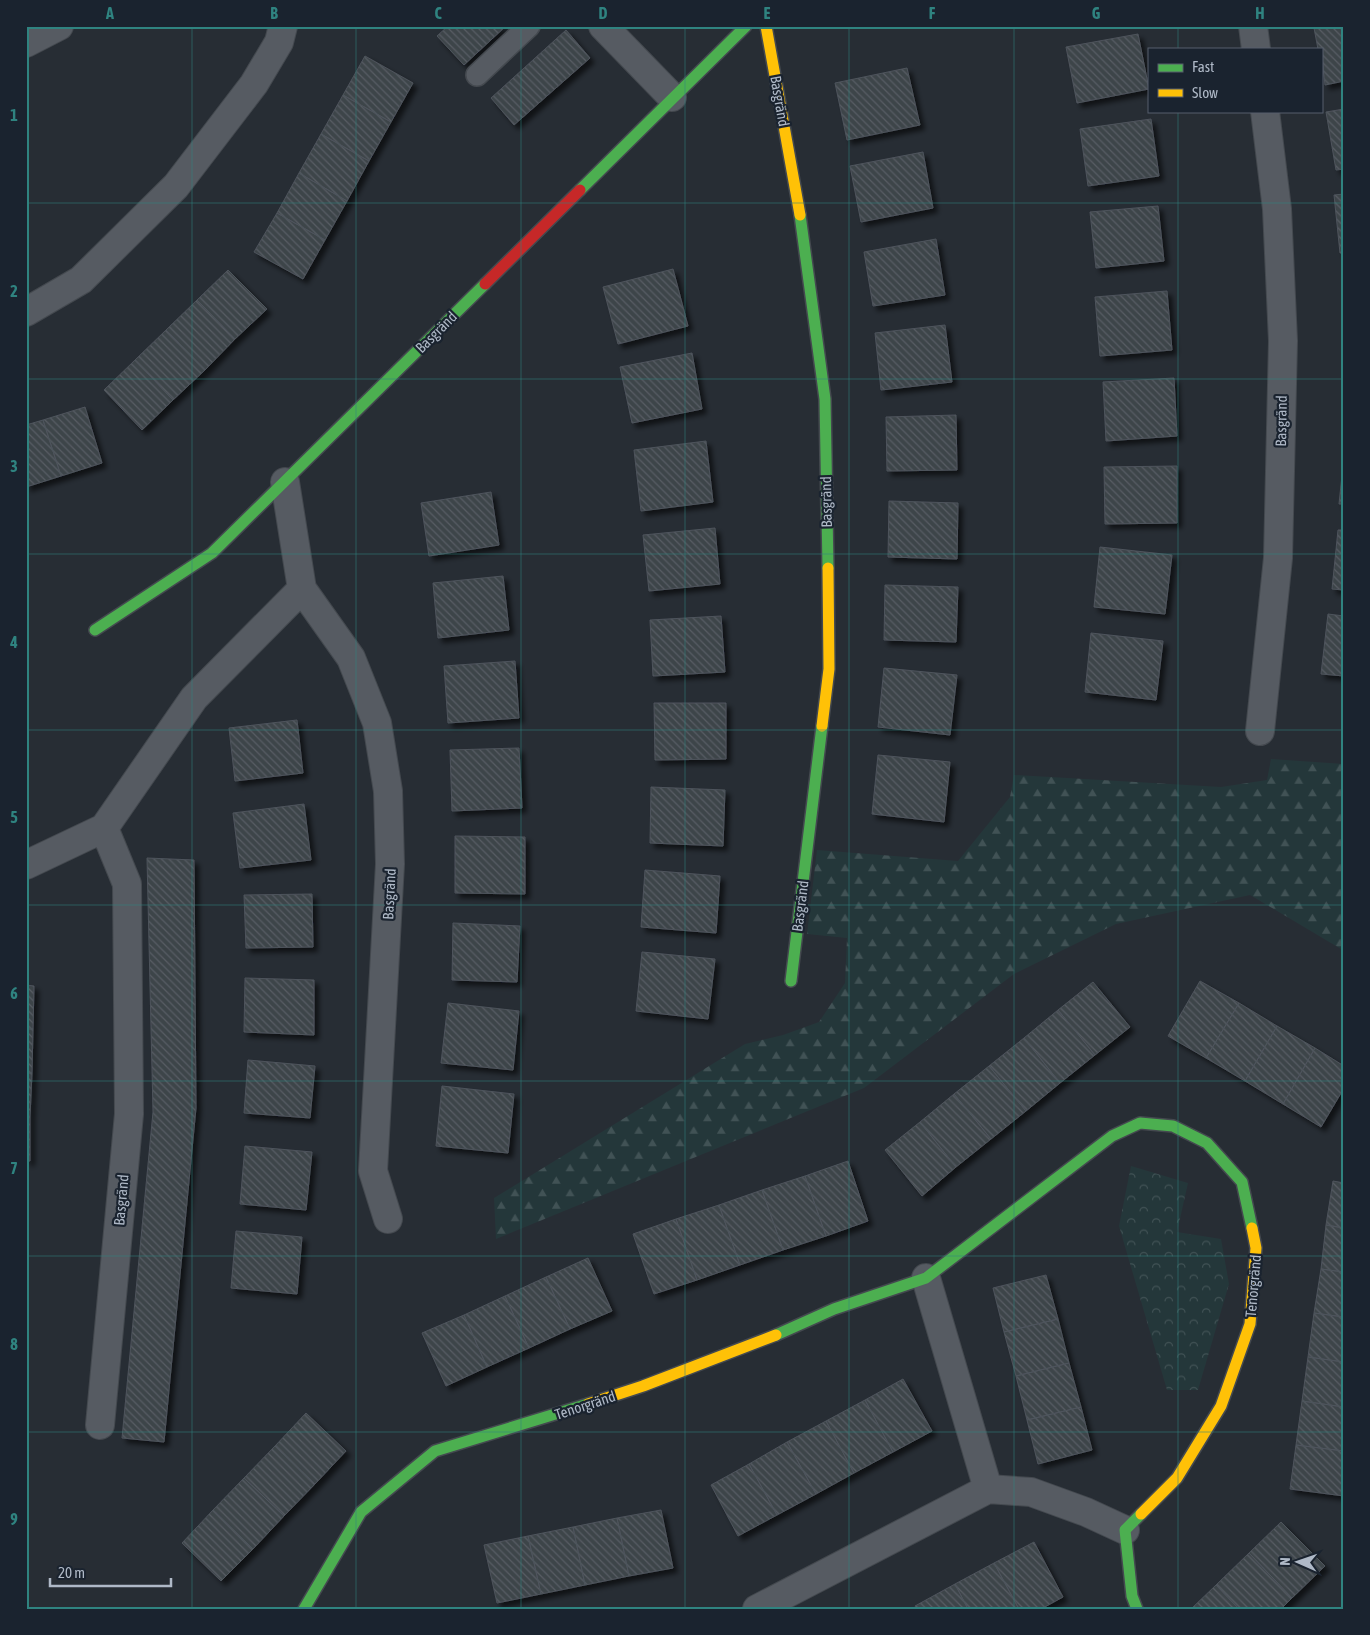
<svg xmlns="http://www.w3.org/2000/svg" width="1370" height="1635" viewBox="0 0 1370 1635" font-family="'Asap Condensed',sans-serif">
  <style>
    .forest { fill: url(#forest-firs) }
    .park { fill: url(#park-crowns) }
    .building { fill: url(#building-back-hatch); stroke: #4e545c; filter: url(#shadow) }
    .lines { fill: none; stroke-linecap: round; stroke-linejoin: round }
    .lane-casing { stroke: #44494f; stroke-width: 24 }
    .street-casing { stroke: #44494f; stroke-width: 30 }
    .fast-casing { stroke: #44494f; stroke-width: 14 }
    .slow-casing { stroke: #44494f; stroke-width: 14 }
    .jam-casing { stroke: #44494f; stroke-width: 14 }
    .lane { stroke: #565b62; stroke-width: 21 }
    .street { stroke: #565b62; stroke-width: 28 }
    .fast { stroke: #4caf50; stroke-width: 11 }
    .slow { stroke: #ffc107; stroke-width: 11 }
    .jam { stroke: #c62828; stroke-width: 11 }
    .grid { fill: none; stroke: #2f8380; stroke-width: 1; stroke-opacity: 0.55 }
    .labels { text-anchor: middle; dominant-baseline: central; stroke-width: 4.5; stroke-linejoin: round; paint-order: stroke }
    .street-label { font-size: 15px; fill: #afb9c7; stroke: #1a232f }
    .neatline { fill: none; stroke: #2f8380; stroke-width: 2 }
    .grid-label { font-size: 16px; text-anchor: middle; font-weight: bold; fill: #2f8380 }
  </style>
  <defs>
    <pattern id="forest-firs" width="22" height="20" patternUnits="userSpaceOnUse" patternTransform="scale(1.25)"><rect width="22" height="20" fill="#24373a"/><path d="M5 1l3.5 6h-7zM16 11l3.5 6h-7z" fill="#415255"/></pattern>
    <pattern id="park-crowns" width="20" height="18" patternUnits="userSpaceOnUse" patternTransform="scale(1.25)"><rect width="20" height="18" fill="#24373a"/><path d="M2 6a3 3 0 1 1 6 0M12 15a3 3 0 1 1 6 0" fill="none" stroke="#415255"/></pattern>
    <pattern id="building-back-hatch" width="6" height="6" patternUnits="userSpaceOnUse" patternTransform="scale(1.25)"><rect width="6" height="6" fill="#3e444a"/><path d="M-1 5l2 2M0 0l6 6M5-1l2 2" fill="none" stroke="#575d63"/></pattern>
    <filter id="shadow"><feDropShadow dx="4.5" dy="4.5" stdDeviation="2.5" flood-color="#0009"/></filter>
  </defs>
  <rect width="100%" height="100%" fill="#272d34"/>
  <path class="forest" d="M1271 759 1344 764V955L1341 949 1250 895 1116 924 1014 974 864 1088 496 1239 494 1198 745 1044 783 1035 819 1022 845 983 847 938 807 934 817 850 958 861 1010 797 1014 775 1221 787 1267 780Z"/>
  <path class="park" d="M1131 1166 1188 1183 1177 1232 1221 1239 1229 1284 1198 1390H1167L1119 1226Z"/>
  <path class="building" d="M448 26H506L464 65 437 36Z
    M1325 26H1344V81L1325 85 1321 49H1318L1314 28Z
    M566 30 590 58 514 125 491 98Z
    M1138 34 1149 89 1077 103 1066 47Z
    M365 56 413 83 391 122 343 95Z
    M907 68 920 125 847 140 835 83Z
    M343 95 391 122 369 161 321 134Z
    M1344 109V169L1336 170 1326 112Z
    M1151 119 1159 176 1088 186 1080 129Z
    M321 134 369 161 347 201 299 173Z
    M923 152 933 208 861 222 850 166Z
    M299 173 347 201 325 240 277 213Z
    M1344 194V253H1340L1334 195Z
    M1158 206 1164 261 1096 268 1090 212Z
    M277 213 325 240 303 279 254 252Z
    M936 239 945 295 873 306 864 252Z
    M673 269 688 326 618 344 603 287Z
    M228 270 267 309 235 339 197 300Z
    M1342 279H1344V315Z
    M1167 291 1172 350 1100 356 1095 297Z
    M197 300 235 339 205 370 166 330Z
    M945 325 952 382 881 390 875 333Z
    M166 330 205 370 173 400 135 360Z
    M692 353 702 409 632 423 620 367Z
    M135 360 173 400 142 430 104 390Z
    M1174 378 1177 436 1106 441 1103 382Z
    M85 407 102 463 61 476 43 420Z
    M956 415 957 470 887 471 886 417Z
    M43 420 61 476 26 487V425Z
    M706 441 713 502 641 511 634 450Z
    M1344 456V504H1339Z
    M1177 466V523L1105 524 1104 467Z
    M491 492 499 545 429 556 421 503Z
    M889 501 958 503 957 559 888 557Z
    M715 528 720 584 649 591 643 535Z
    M1338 530H1344V590L1332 589Z
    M1100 547 1172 555 1165 614 1094 607Z
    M503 576 509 630 438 638 433 583Z
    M885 585 958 587 956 642 884 640Z
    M1328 614 1344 616V676L1321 674Z
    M721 616 725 672 653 676 650 620Z
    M1091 633 1163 641 1156 700 1085 692Z
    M515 661 519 718 448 723 444 666Z
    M884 668 957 675 950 735 878 727Z
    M654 703H726V759L655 760Z
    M297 720 303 773 235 781 229 728Z
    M519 748 522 808 452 811 450 750Z
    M878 755 950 762 944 822 872 814Z
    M651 787 725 790 723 846 650 843Z
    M304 804 311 860 240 868 233 813Z
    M455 836 525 837V894L455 893Z
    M147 858 194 860 196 1108 164 1442 122 1438 153 1112Z
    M645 870 720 876 716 933 641 927Z
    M312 894 313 947 246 948 244 895Z
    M453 923 520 926 517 982 452 980Z
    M642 952 715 959 708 1019 636 1011Z
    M245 978 314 980V1035L244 1032Z
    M1200 981 1239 1003 1206 1058 1168 1036Z
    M1093 982 1130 1027 1095 1055 1058 1010Z
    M26 985 34 986 33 1029H26Z
    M448 1003 519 1011 513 1070 441 1063Z
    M1239 1003 1277 1026 1245 1081 1206 1058Z
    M1058 1010 1095 1055 1060 1083 1024 1038Z
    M1277 1026 1315 1048 1283 1104 1245 1081Z
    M26 1029H33L32 1073H26Z
    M1024 1038 1060 1083 1026 1111 989 1066Z
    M1315 1048 1344 1066V1088L1321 1127 1283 1104Z
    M248 1060 315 1066 310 1118 244 1113Z
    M989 1066 1026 1111 991 1139 954 1094Z
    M26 1073H32L30 1117H26Z
    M442 1086 514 1094 508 1153 436 1146Z
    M954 1094 991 1139 956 1167 920 1122Z
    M26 1117H30V1161H26Z
    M920 1122 956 1167 922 1196 885 1150Z
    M245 1146 312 1152 306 1210 240 1204Z
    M848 1161 868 1221 826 1236 805 1176Z
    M805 1176 826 1236 783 1250 762 1190Z
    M1333 1181 1344 1183V1228L1326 1225Z
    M762 1190 783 1250 740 1265 719 1205Z
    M719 1205 740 1265 697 1280 676 1219Z
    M676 1219 697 1280 654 1294 633 1234Z
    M1326 1225 1344 1228V1272L1321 1269Z
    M236 1231 302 1237 297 1294 231 1288Z
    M588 1258 612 1311 570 1329 546 1277Z
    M1321 1269 1344 1272V1317L1314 1313Z
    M1046 1275 1058 1319 1004 1332 993 1288Z
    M546 1277 570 1329 529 1348 505 1296Z
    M505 1296 529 1348 487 1367 464 1315Z
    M1314 1313 1344 1317V1362L1308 1357Z
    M464 1315 487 1367 446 1386 422 1333Z
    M1058 1319 1069 1363 1016 1376 1004 1332Z
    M1308 1357 1344 1362V1407L1302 1401Z
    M1069 1363 1081 1407 1027 1420 1016 1376Z
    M903 1379 932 1431 893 1452 865 1400Z
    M865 1400 893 1452 854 1473 826 1421Z
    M1302 1401 1344 1407V1451L1296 1445Z
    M1081 1407 1092 1450 1038 1464 1027 1420Z
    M306 1413 346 1451 315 1484 275 1446Z
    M826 1421 854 1473 816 1494 787 1442Z
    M787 1442 816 1494 777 1515 749 1464Z
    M1296 1445 1344 1451V1496L1290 1489Z
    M275 1446 315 1484 284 1516 244 1478Z
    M749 1464 777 1515 738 1536 711 1485Z
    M244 1478 284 1516 253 1549 213 1510Z
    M213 1510 253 1549 221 1581 182 1543Z
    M661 1510 673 1568 629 1576 617 1518Z
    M617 1518 629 1576 585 1585 573 1527Z
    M1281 1522 1325 1566 1292 1598 1249 1553Z
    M573 1527 585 1585 541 1594 528 1536Z
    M528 1536 541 1594 497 1603 484 1545Z
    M1034 1542 1063 1597 1041 1609H1019L994 1563Z
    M1249 1553 1292 1598 1281 1609H1239L1216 1585Z
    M994 1563 1019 1609H968L955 1584Z
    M955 1584 968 1609H917L915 1606Z
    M1216 1585 1239 1609H1191Z"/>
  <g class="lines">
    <defs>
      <path id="lane" d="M477 75 529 26"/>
      <path id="street" d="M603 26 672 97
        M1253 26 1256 49
        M26 43 59 26
        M26 312 81 280 176 186 254 84 279 42 283 26
        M302 589 351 658 377 723 388 791 390 864 373 1171 388 1219
        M1260 731 1278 558 1283 341 1277 209 1265 111
        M26 865 104 828 194 698 302 589 285 482
        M926 1278 988 1489
        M100 1425 129 1114 127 884 104 828
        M757 1609 988 1489 1031 1492 1086 1512 1125 1530"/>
      <path id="fast" d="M580 190 746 26
        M800 215 825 399 828 568
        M95 630 212 553 485 284
        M791 981 822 726
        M776 1335 834 1309 926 1278 1112 1136 1140 1123 1173 1126 1207 1143 1242 1182 1252 1228
        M304 1609 361 1512 435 1451 588 1404
        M1137 1609 1132 1596 1125 1530 1141 1514"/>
      <path id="slow" d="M766 26 800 215
        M822 726 829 669 828 568
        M588 1404 643 1386 776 1335
        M1141 1514 1177 1478 1221 1406 1250 1324 1256 1248 1252 1228"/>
      <path id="jam" d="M485 284 580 190"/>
    </defs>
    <use href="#lane" class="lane-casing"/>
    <use href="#street" class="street-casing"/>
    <use href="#fast" class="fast-casing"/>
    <use href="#slow" class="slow-casing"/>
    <use href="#jam" class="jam-casing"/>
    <use href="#lane" class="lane"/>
    <use href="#street" class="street"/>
    <use href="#fast" class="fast"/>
    <use href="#slow" class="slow"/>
    <use href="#jam" class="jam"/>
  </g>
  <path class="grid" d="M192 26V1609M356 26V1609M521 26V1609M685 26V1609M849 26V1609M1014 26V1609M1178 26V49M1178 111V1609M26 203H1344M26 379H1344M26 554H1344M26 730H1344M26 905H1344M26 1081H1344M26 1256H1344M26 1432H1344"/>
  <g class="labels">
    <g class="street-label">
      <text transform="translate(780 101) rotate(80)">Basgränd</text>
      <text transform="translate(436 332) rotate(-45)">Basgränd</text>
      <text transform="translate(1281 421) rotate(-89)">Basgränd</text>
      <text transform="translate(826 502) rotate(-91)">Basgränd</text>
      <text transform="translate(389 894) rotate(-87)">Basgränd</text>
      <text transform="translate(800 906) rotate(-83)">Basgränd</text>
      <text transform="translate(121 1200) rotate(-85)">Basgränd</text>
      <text transform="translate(1253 1286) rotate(-85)">Tenorgränd</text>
      <text transform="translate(585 1405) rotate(-18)">Tenorgränd</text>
    </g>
  </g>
  <rect width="1370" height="1635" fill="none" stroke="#1a232f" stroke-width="55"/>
  <rect x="1148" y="48" width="175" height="65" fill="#1a232f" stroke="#565f6c"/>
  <rect x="1158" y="64" width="25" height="8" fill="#4caf50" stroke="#565f6c"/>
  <text x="1192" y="72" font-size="15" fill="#afb9c7">Fast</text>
  <rect x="1158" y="89" width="25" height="8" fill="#ffc107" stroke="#565f6c"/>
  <text x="1192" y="98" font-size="15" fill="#afb9c7">Slow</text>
  <g transform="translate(1298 1562) rotate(272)" stroke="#1a232f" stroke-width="4" paint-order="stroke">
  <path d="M0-4L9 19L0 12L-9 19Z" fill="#afb9c7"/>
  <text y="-8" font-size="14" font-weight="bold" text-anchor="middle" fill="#afb9c7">N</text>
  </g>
  <path d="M50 1578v8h121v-8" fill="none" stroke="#afb9c7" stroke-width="2.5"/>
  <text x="58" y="1578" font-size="15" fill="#afb9c7" stroke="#1a232f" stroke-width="4" paint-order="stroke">20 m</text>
  <rect x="28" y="28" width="1314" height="1580" class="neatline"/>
  <g class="grid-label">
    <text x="110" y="19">A</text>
    <text x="274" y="19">B</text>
    <text x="438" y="19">C</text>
    <text x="603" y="19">D</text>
    <text x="767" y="19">E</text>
    <text x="932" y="19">F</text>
    <text x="1096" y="19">G</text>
    <text x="1260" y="19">H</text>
    <text x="14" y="121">1</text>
    <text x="14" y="297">2</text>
    <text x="14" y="472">3</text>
    <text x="14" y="648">4</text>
    <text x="14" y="823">5</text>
    <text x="14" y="999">6</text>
    <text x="14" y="1174">7</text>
    <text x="14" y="1350">8</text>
    <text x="14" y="1525">9</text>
  </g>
</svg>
